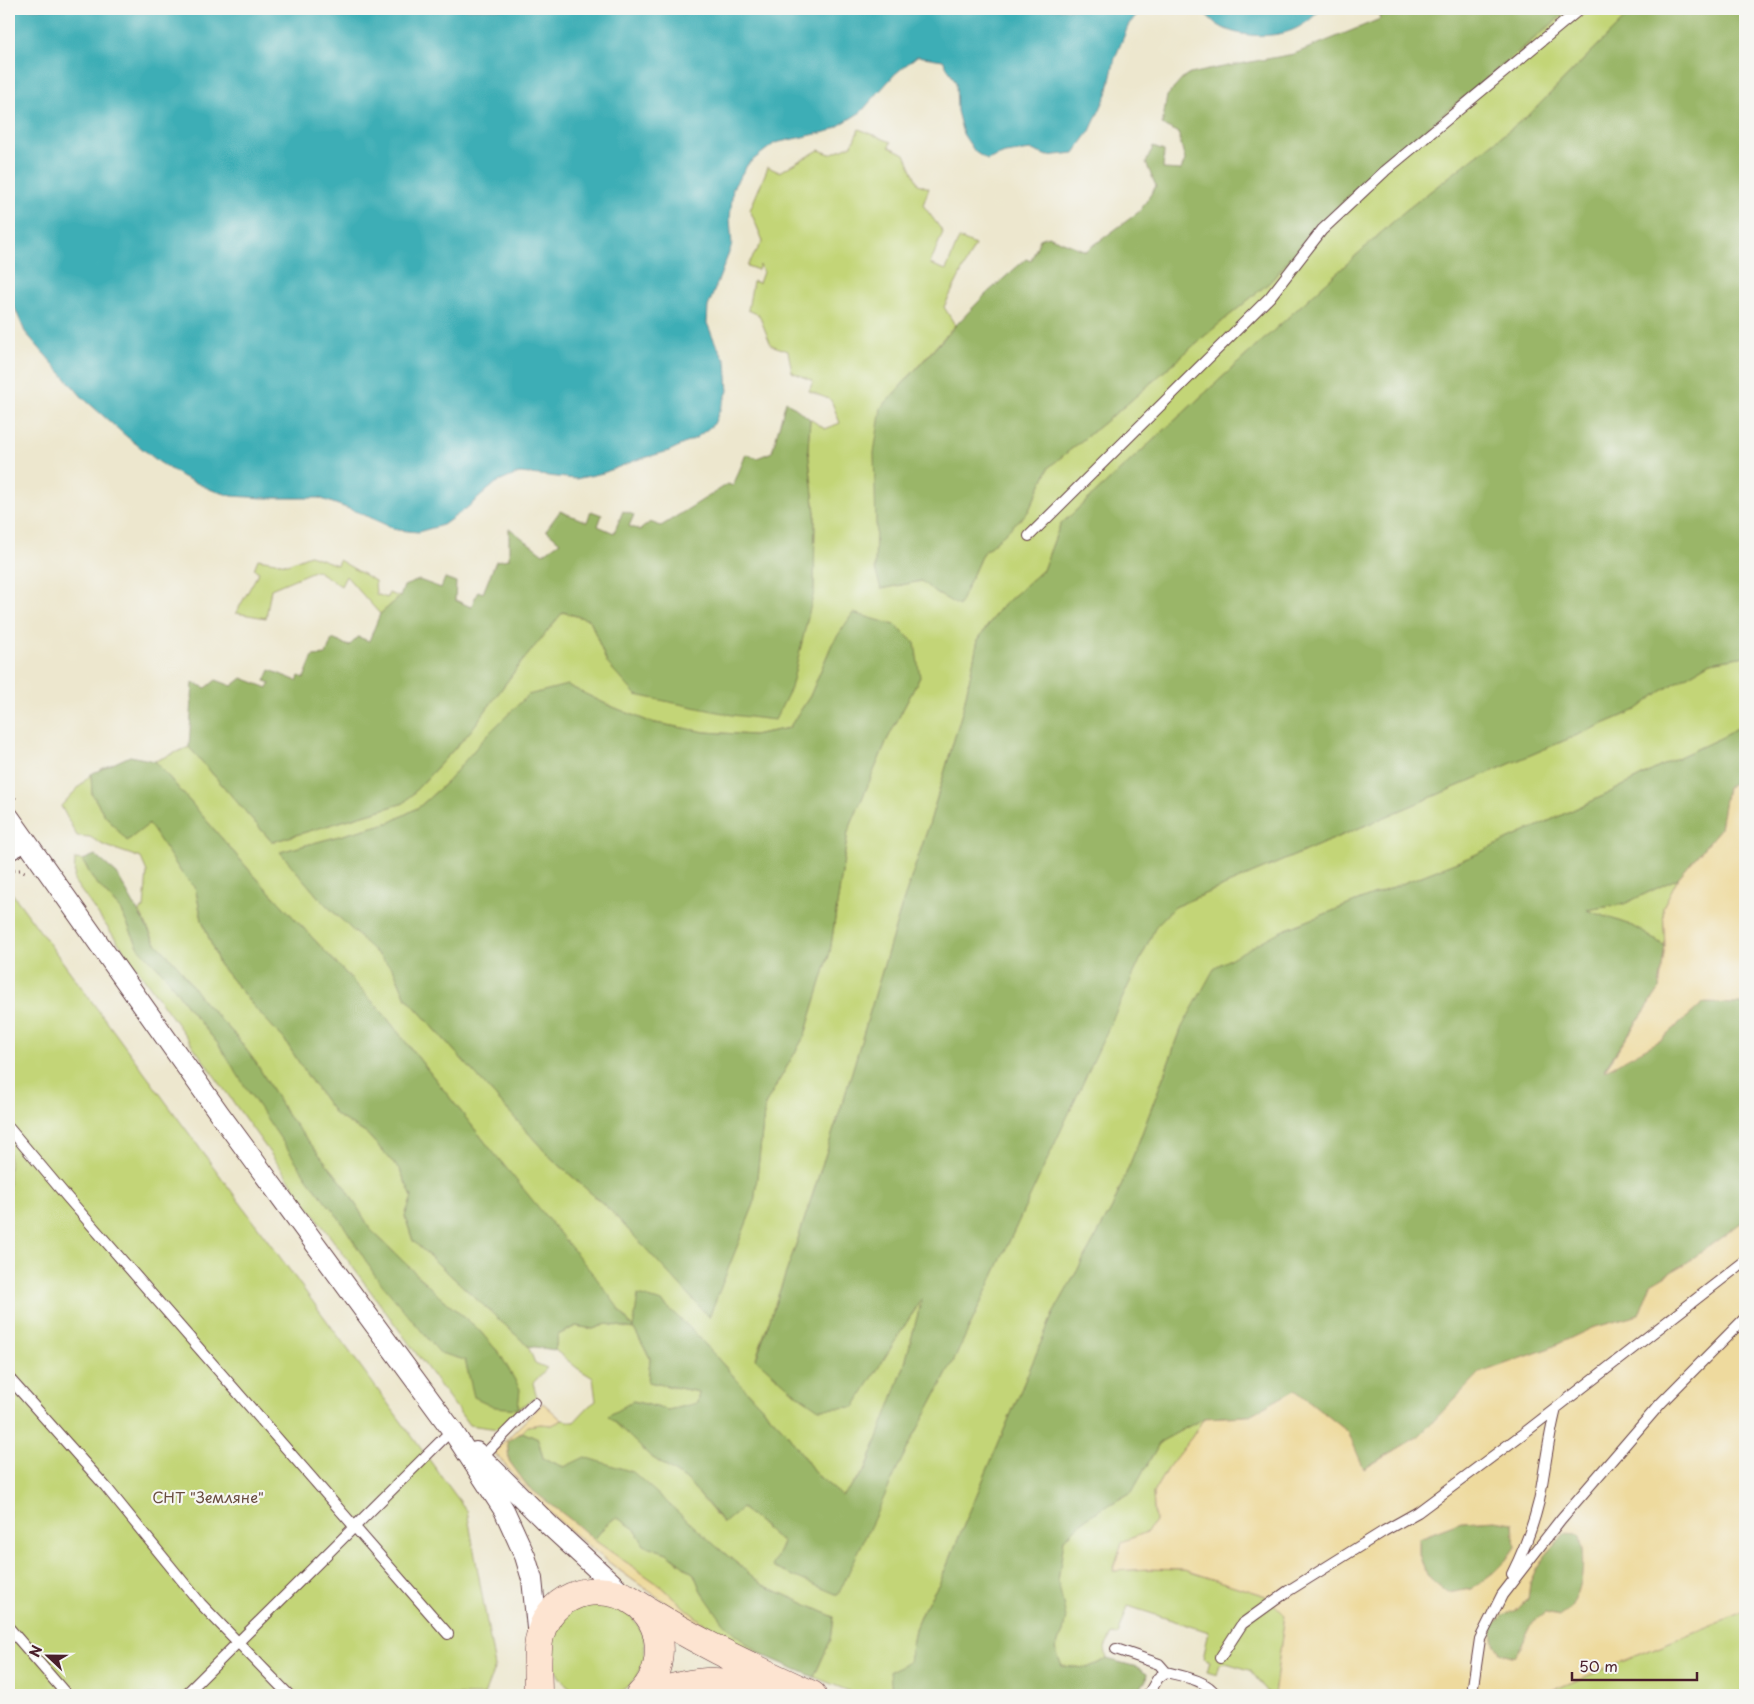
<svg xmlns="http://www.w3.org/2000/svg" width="1754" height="1704" viewBox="0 0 1754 1704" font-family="'Playpen Sans',sans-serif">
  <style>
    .green { fill: #c3d577; stroke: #867a51; fill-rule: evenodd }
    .forest { fill: #9ab668; stroke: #726a4a }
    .sand { fill: #eeda9e; stroke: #9c7c64; fill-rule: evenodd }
    .water { fill: #3daeb6; stroke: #446670 }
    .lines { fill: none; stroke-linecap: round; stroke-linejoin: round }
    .lane-casing { stroke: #623d43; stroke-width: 12 }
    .street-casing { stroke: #623d43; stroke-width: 22 }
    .secondary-casing { stroke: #623d43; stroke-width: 29 }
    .path { stroke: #623d43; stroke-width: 3; stroke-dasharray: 1 4; stroke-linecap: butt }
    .lane { stroke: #fff; stroke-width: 10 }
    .street { stroke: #fff; stroke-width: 20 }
    .secondary { stroke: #fde4d1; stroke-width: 28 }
    .labels { text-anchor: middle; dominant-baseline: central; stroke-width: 4.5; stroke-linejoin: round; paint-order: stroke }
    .park-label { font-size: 15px; fill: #684c3e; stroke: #f6f6f2 }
  </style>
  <rect width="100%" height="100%" fill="#f6f6f2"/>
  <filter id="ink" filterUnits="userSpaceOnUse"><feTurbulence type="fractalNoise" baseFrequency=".02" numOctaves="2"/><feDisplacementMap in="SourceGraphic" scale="10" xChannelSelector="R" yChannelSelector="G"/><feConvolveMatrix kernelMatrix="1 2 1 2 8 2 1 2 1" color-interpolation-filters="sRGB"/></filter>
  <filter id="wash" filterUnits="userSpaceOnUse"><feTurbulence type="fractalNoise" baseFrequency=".0096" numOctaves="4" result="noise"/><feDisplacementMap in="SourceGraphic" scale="20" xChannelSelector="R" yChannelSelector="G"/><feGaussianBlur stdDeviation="1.12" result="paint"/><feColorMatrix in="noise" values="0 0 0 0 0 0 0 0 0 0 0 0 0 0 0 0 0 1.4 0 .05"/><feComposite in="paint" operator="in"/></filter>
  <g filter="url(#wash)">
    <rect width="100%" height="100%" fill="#ede7ce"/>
    <path class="green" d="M1570 9H1634L1530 114 1405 211 1060 525 1043 570 999 609 978 640 963 709 929 825 901 908 846 1092 800 1233 756 1358 853 1407 923 1296 904 1367 881 1432 865 1470 842 1496 816 1474 786 1432 753 1398 695 1333 662 1302 634 1329 650 1358 648 1382 699 1392 697 1404 668 1410 633 1401 650 1456 688 1481 723 1523 742 1508 783 1543 773 1567 903 1457 955 1358 1156 925 1174 907 1636 710 1660 692 1711 662 1745 656V721L1725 736 1673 760 1601 797 1470 857 1279 932 1182 1027 1138 1144 1112 1208 1053 1314 940 1582 922 1612 915 1629 909 1662 892 1692V1695H859L814 1677 831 1639 834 1617 763 1585 717 1547 564 1467 543 1458 538 1439 522 1432 528 1426 541 1424 552 1425 562 1420 574 1422 589 1406 596 1401 593 1378 577 1368 555 1350 558 1335 576 1326 593 1329 607 1324 633 1329 382 1012 250 871 155 761 189 747 272 842 404 803 469 733 517 668 562 612 590 620 607 663 814 592 815 513 808 449 810 419 825 429 840 423 831 400 809 391 813 381 792 372 788 351 771 345 759 315 748 310 753 281 759 283 763 272 760 265 758 270 747 266 763 241 750 210 768 167 779 172 819 150 830 154 852 145 859 129 891 142 889 147 905 154 918 184 929 188 923 205 943 232 930 264 946 270 959 238 975 245 944 307 955 325 881 408 875 569 882 589 922 581 936 593 959 605 982 554 1028 512 1049 467 1127 404 1201 339 1271 281 1318 226 1379 167ZM832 644 920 677 887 740 848 832 830 952 805 1035 765 1105 754 1204 709 1316 610 1210 549 1156 405 996 394 970 319 898 281 852 391 822 419 807 447 782 567 685 608 705 650 722 705 732 754 735 789 728 810 696Z
      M310 555 337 565 339 560 375 581 376 594 387 598 389 593 400 597 380 614 346 576 341 586 316 570 271 589 266 618 236 613 259 572 254 569 258 559 287 564Z
      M91 774 92 794 104 814 127 841 149 823 183 875 195 887 202 920 219 964 255 1008 284 1039 309 1078 336 1115 367 1134 400 1170 412 1197 405 1216 413 1241 528 1346 535 1363 547 1368 533 1383 537 1397 518 1409 498 1429 469 1425 324 1228 74 881 75 859 83 860 92 878 120 909 139 948 166 976 189 1009 219 1045 308 1179 339 1218 412 1319 440 1352 465 1360 469 1375 500 1354 477 1328 440 1297 371 1230 344 1185 288 1116 256 1063 236 1036 203 1001 178 966 155 942 139 911 144 908 147 872 141 858 103 845 90 837 77 836 61 806Z
      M1678 878 1663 907 1665 946 1633 926 1586 910 1624 904Z
      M9 889 467 1511 495 1667 484 1695H9Z
      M1204 1418 1192 1437 1167 1469 1153 1493 1155 1522 1147 1532 1122 1542 1113 1571 1149 1569 1184 1570 1266 1596 1285 1615 1274 1695H1270L1250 1670 1226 1663 1220 1664 1217 1675 1207 1672 1210 1661 1203 1658 1209 1632 1128 1606 1118 1635 1112 1634 1105 1648 1107 1659 1087 1668 1062 1666 1055 1649 1063 1632 1058 1581 1064 1539 1089 1516 1132 1492 1160 1442Z
      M616 1517 635 1529 644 1545 667 1553 694 1574 701 1591 746 1643 767 1657 720 1636 687 1610 662 1587 594 1540 605 1526Z
      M551 1650a47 47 0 1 1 94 0a47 47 0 1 1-94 0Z
      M1745 1611V1695H1541Z"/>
    <path class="forest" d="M1376 9H1570L1379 167 1318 226 1271 281 1201 339 1127 404 1049 467 1028 512 982 554 959 606 936 593 921 581 881 589 875 569 876 524 874 453 881 408 956 325 987 293 1026 259 1031 261 1040 239 1048 236 1086 251 1140 211 1156 186 1146 163 1153 147 1164 151 1163 169 1181 170 1185 160 1178 132 1162 125 1167 96 1186 75 1218 68 1294 54 1380 19Z
      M1634 9H1745V656L1711 662 1660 692 1636 710 1174 907 1156 926 955 1358 903 1457 838 1595 772 1567 783 1543 742 1508 724 1523 688 1481 650 1456 608 1416 633 1401 668 1410 697 1403 699 1392 648 1382 650 1358 634 1329 607 1324 593 1329 576 1326 558 1335 555 1350 528 1346 413 1241 405 1216 412 1197 400 1170 367 1134 336 1115 309 1078 284 1039 255 1008 219 964 202 920 195 887 183 875 149 824 127 841 104 814 92 794 91 774 130 756 155 761 250 871 382 1012 485 1142 597 1279 633 1328 638 1295 662 1302 695 1333 753 1398 786 1432 816 1474 842 1496 866 1470 904 1367 922 1298 854 1407 819 1409 794 1392 756 1359 800 1233 846 1092 901 908 929 825 963 709 978 640 999 609 1043 570 1060 525 1405 211 1530 114Z
      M786 401 810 419 808 449 815 513 814 592 791 688 775 720 732 715 636 695 607 663 590 620 563 612 517 668 469 733 404 803 272 842 189 747 193 683 206 688 216 680 232 686 242 678 268 688 270 683 265 681 270 670 297 681 299 676 304 678 313 656 326 655 332 639 349 646 358 637 369 641 380 614 400 597 404 586 419 580 441 588 445 578 456 582 455 600 471 607 478 591 483 593 496 561 509 559V528L543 554 560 542 546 530 560 511 587 522 591 511 602 515 598 526 614 533 623 511 634 515 629 526 640 530 650 522 661 526 728 484 733 486 746 454 757 458 772 452Z
      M853 613 895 625 915 643 920 677 887 740 848 832 830 952 805 1035 765 1105 754 1204 709 1317 610 1210 549 1156 405 996 394 970 319 898 280 852 391 822 419 807 447 782 486 736 528 695 567 685 608 705 650 722 705 732 753 735 789 728 810 696 832 644Z
      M1745 721V777L1727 788 1720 829 1678 878 1624 904 1587 910 1633 926 1665 946 1659 990 1604 1069 1661 1040 1703 1003 1745 1004V1220L1685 1264 1651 1284 1639 1315 1592 1328 1550 1348 1480 1373 1419 1436 1363 1469 1348 1432 1295 1390 1248 1416 1204 1418 1160 1442 1132 1492 1089 1516 1064 1539 1058 1581 1066 1617 1063 1632 1055 1649 1062 1666 1087 1668 1107 1659 1137 1667 1147 1673 1146 1680 1136 1695H892L890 1671 909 1662 915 1629 922 1612 940 1582 1053 1314 1112 1208 1138 1144 1182 1027 1215 967 1279 932 1470 857 1601 797 1673 760 1725 736Z
      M95 855 117 874 155 942 178 966 203 1001 236 1036 256 1063 288 1116 344 1185 371 1230 440 1297 477 1328 500 1354 520 1389 518 1409 495 1407 474 1397 465 1360 440 1353 376 1277 339 1218 308 1179 246 1088 219 1045 189 1009 166 976 139 948 120 909 92 878 83 860Z
      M522 1432 538 1439 543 1458 564 1467 585 1457 633 1472 717 1547 763 1585 834 1617 831 1639 814 1677 767 1657 746 1643 723 1622 701 1591 694 1574 667 1553 644 1545 635 1529 616 1517 605 1526 594 1540 575 1523 528 1487 509 1461 507 1441Z
      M1495 1520 1513 1523 1515 1547 1506 1560 1493 1573 1471 1589 1448 1593 1426 1575 1419 1554V1538L1461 1522Z
      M1565 1533 1580 1534C1584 1557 1585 1584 1572 1605 1569 1610 1564 1613 1560 1616L1545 1613 1533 1622 1520 1649 1515 1657 1501 1653 1493 1640 1492 1626 1503 1615 1517 1610 1528 1599 1530 1583 1536 1570 1544 1557Z"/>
    <path class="sand" d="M1745 777V1004L1703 1003 1661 1040 1604 1071 1659 990 1665 946 1663 907 1678 878 1720 829 1727 788Z
      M1745 1220V1611L1541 1695H1274L1285 1615 1266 1596 1184 1570 1149 1569 1113 1571 1122 1542 1147 1532 1155 1522 1153 1493 1167 1469 1192 1437 1204 1418 1248 1416 1295 1390 1348 1432 1364 1469 1419 1436 1480 1373 1550 1348 1592 1328 1639 1315 1651 1284 1685 1264ZM1495 1520 1513 1523 1515 1547 1506 1560 1493 1573 1471 1589 1448 1593 1426 1575 1419 1554V1538L1461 1522ZM1565 1533 1580 1534C1584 1557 1585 1584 1572 1605 1569 1610 1564 1613 1560 1616L1545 1613 1533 1622 1520 1649 1515 1657 1501 1653 1493 1640 1492 1626 1503 1615 1517 1610 1528 1598 1530 1583 1536 1570 1544 1557Z
      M543 1403 562 1420 552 1425 541 1424 528 1426 522 1432 507 1441 509 1461 528 1487 575 1523 594 1540 662 1587 687 1610 720 1636C658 1600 601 1560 548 1511 528 1493 511 1472 494 1452Z"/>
    <path class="water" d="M9 9H1142L1129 24 1115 58 1107 94 1090 131 1074 153 1047 156 1032 150 1005 153 987 160 975 152 963 134 957 111 956 83 943 60 917 56 895 74 861 112 830 131 775 143 748 164 733 188 730 218 732 245 708 307 707 323 715 342 726 361 728 391 714 424 696 438 669 451 637 460 603 473 576 479 520 473 496 483 467 508 443 525 418 532 397 530 360 513 319 498H264L232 496 212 490 183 477 159 462 126 436 83 398 25 332 9 294Z
      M1197 9H1321C1315 16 1305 24 1297 28 1276 39 1237 38 1218 25 1210 20 1206 12 1197 9Z"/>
  </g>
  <g filter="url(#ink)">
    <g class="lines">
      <defs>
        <path id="lane" d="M1029 536 1270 297 1322 230 1385 171 1580 9
          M9 1128 67 1197 448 1634
          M9 1378 106 1487 201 1604 289 1695
          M482 1457 535 1403
          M1512 1574C1524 1550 1533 1526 1539 1501 1545 1470 1548 1439 1556 1409
          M9 1628 67 1695
          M1116 1649 1159 1664 1166 1672
          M1220 1658 1242 1624 1288 1591 1384 1531 1418 1512 1528 1430 1745 1261
          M185 1695 452 1430
          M1148 1695 1158 1678 1166 1672C1182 1676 1207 1680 1216 1695
          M1474 1695 1473 1686 1480 1639 1502 1595 1561 1519 1661 1403 1745 1318"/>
        <path id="street" d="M9 817 219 1113 452 1430 504 1510 525 1556 532 1579 538 1638
          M9 850 26 841
          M476 1452 550 1526 626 1596"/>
        <path id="secondary" d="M538 1695C538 1678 536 1658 539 1641 546 1597 590 1581 628 1598 686 1637 749 1666 812 1695
          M640 1695C664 1672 666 1631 641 1607
          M651 1695C702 1676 728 1679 779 1695"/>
      </defs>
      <use href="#lane" class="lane-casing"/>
      <use href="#street" class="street-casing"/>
      <use href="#secondary" class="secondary-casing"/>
      <path class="path" d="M9 790 17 801
        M9 871 20 870 27 873"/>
      <use href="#lane" class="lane"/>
      <use href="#street" class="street"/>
      <use href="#secondary" class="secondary"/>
    </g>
  </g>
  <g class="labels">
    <g class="park-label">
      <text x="208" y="1496">СНТ "Земляне"</text>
    </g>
  </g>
  <rect width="1754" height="1704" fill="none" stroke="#f6f6f2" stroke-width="30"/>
  <g transform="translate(48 1656) rotate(292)" stroke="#f6f6f2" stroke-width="4" paint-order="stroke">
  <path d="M0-4L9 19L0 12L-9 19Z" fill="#4a1f2b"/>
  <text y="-8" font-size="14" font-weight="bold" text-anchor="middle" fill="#4a1f2b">N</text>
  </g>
  <path d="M1572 1672v8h125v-8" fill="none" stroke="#4a1f2b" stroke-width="2.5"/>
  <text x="1579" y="1672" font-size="15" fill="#4a1f2b" stroke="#f6f6f2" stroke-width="4" paint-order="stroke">50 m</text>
</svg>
